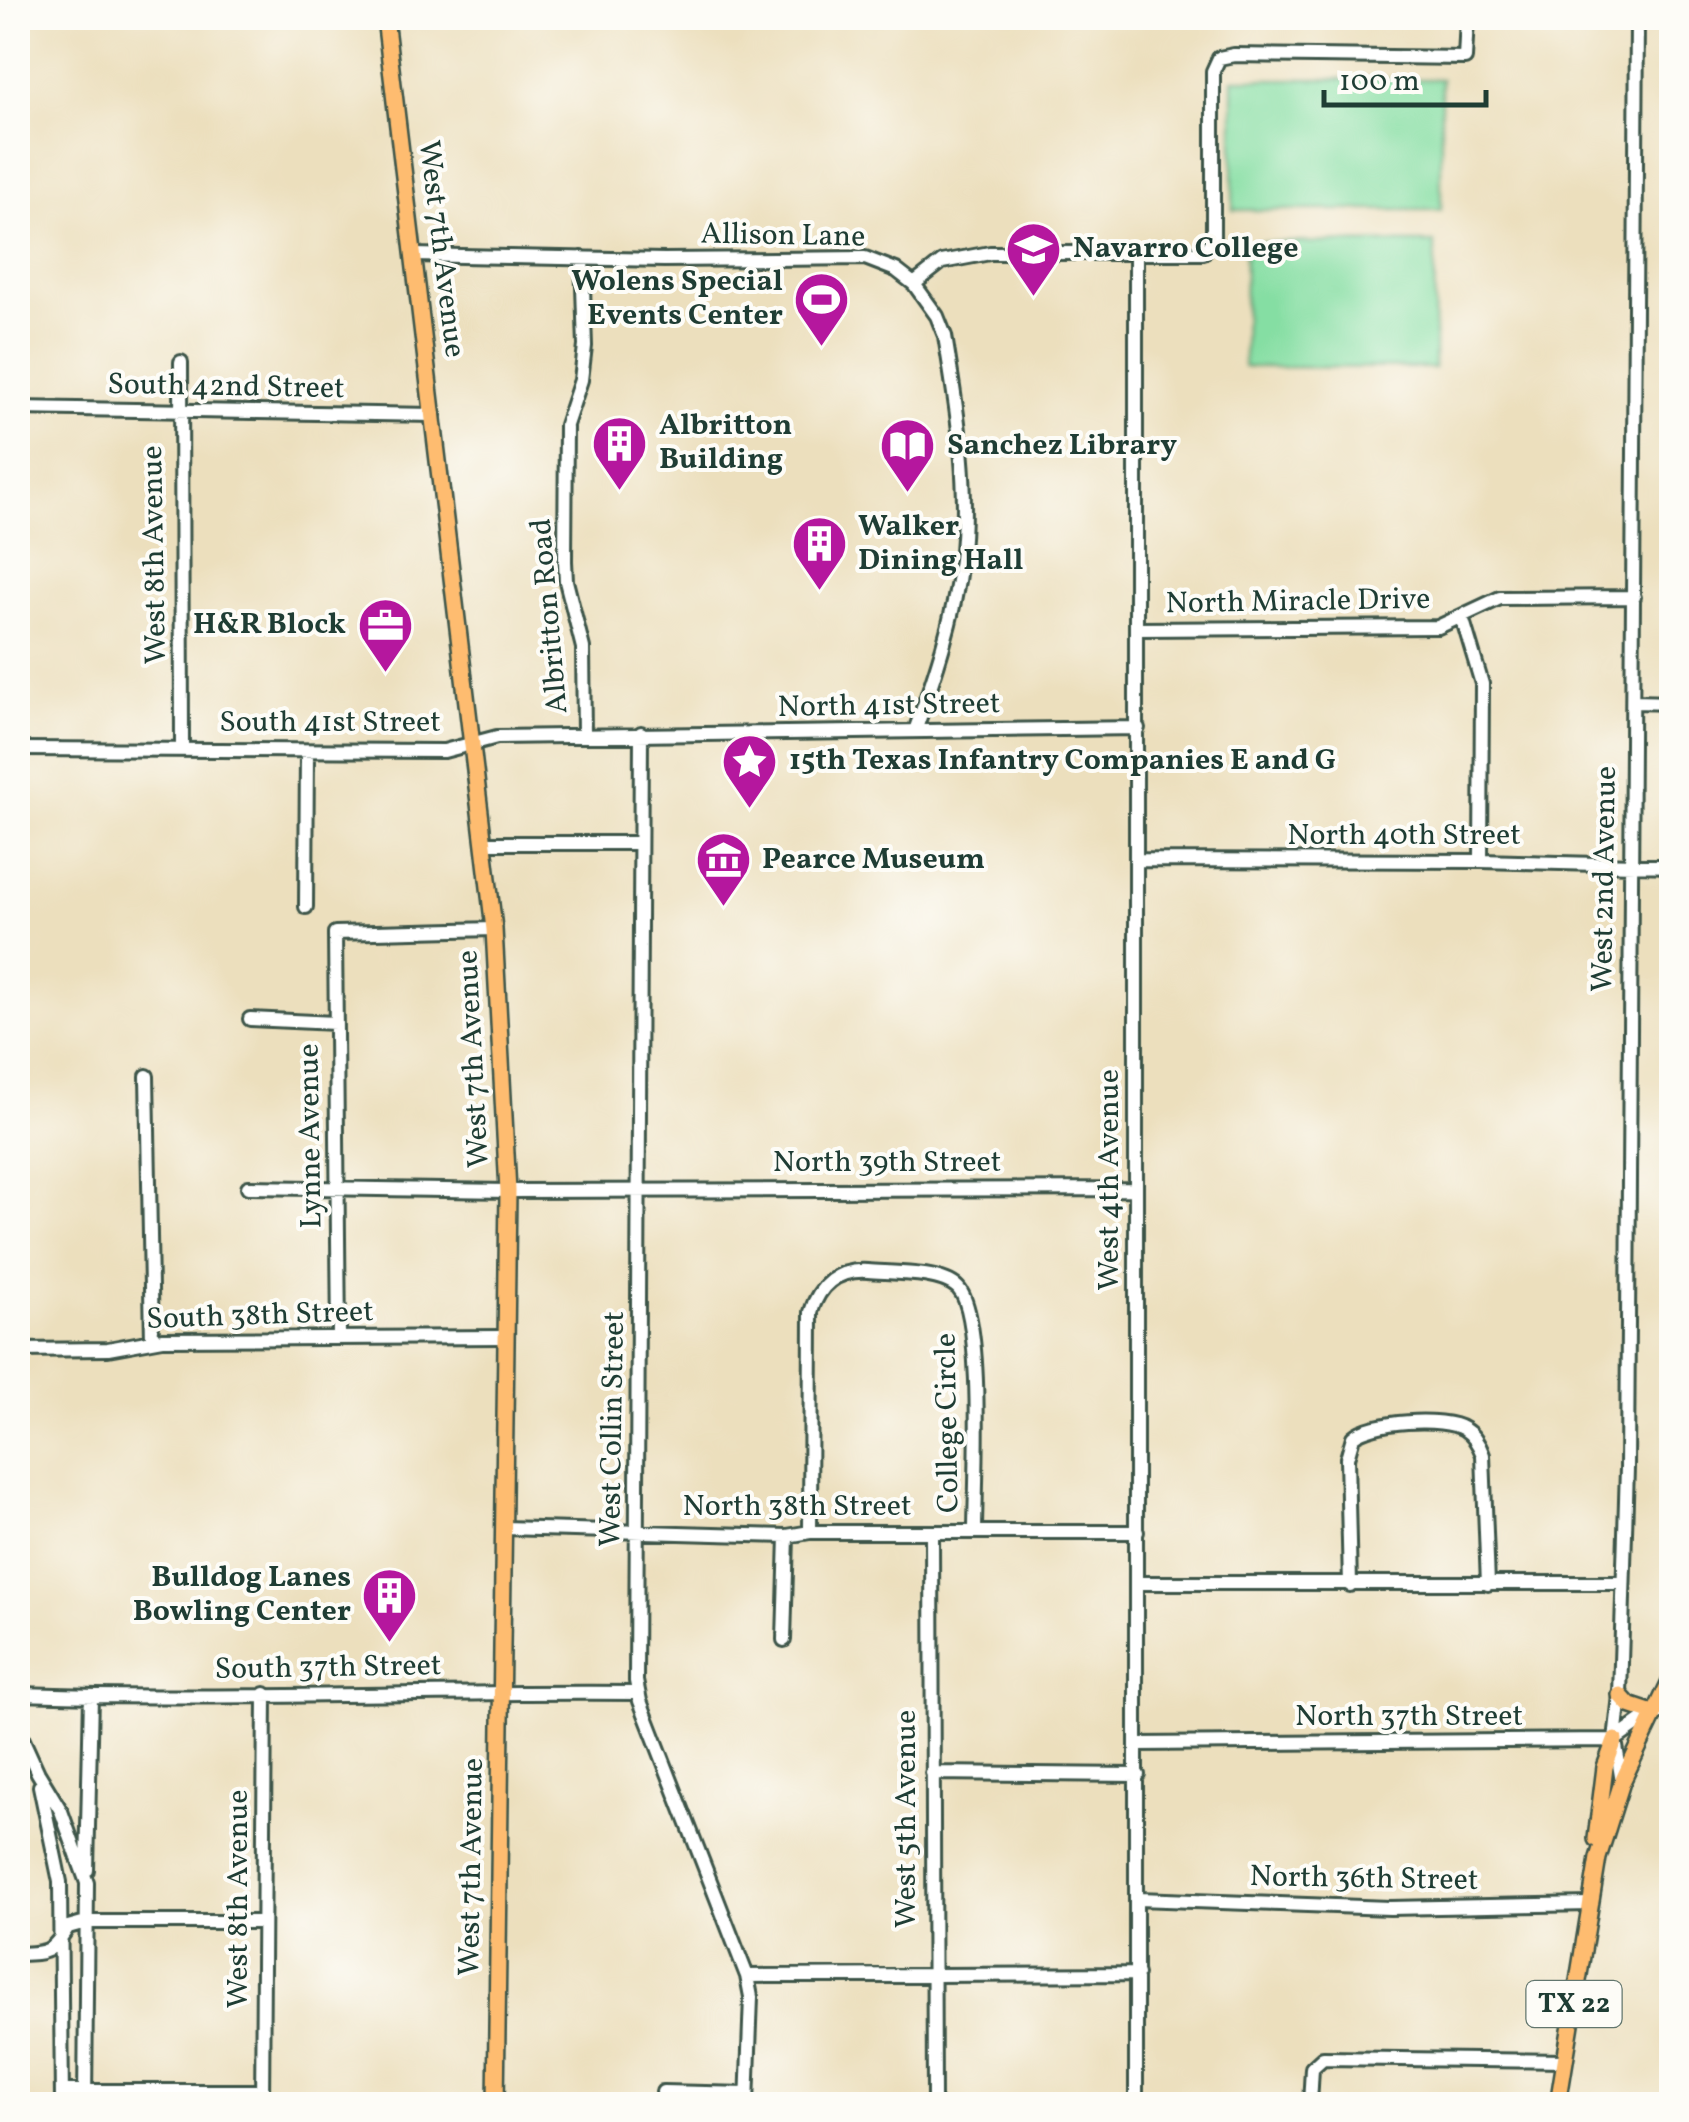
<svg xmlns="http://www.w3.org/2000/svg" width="1689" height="2122" viewBox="0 0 1689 2122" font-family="Vollkorn,serif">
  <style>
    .garden { fill: #85dea3; stroke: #528e6c; stroke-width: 2.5 }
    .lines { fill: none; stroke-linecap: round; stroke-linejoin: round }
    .minor-casing { stroke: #3e5549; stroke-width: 18 }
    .major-casing { stroke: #3e5549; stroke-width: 20 }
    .minor { stroke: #fff; stroke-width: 12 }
    .major { stroke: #febc70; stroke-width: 15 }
    .labels { text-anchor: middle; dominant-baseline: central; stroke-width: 8; stroke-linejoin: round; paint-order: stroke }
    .shield { fill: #fdfcf7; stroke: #62766e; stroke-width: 2.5 }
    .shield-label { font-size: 28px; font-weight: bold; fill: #1f3d34 }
    .street-label { font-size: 30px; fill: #1f3d34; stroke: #fdfcf7 }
    .poi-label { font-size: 30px; font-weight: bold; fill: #1f3d34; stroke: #fdfcf7; text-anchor: start }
  </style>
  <rect width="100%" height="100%" fill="#fdfcf7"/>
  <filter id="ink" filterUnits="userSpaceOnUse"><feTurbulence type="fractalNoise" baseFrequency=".01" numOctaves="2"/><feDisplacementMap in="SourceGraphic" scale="20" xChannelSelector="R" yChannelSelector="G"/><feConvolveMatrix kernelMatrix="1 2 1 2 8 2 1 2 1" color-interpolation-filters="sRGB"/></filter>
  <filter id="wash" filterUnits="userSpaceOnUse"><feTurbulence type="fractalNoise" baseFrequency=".0048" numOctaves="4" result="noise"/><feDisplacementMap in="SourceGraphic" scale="40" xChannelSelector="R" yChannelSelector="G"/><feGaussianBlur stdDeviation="2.25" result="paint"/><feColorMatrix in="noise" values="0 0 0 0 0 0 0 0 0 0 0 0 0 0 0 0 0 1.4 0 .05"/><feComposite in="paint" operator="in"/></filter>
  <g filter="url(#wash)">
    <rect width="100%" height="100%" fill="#ecdfbd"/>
    <path class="garden" d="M1233 79H1441V210H1233Z
      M1245 242 1435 243 1434 368 1244 367Z"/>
  </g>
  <g filter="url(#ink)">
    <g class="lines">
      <defs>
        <path id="minor" d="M1637 20 1672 21
          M414 255 664 260 865 258 896 270 914 284 942 262 990 253H1203L1213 240V71L1219 58 1234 55 1465 58 1467 18
          M1136 255V2104
          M582 258 585 346 581 380 566 425 565 561 566 581 583 648 584 734
          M914 284 937 316 945 336C957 410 970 485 961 560 954 619 935 675 915 731
          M181 362 182 748
          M18 408 434 415
          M1462 617 1482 684 1481 861
          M1137 629 1438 627 1500 598 1634 597
          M1634 702 1672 703
          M641 733 636 1681 640 1701 747 1976 751 1997 747 2104
          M18 749 444 751 497 737 1138 728
          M485 843H639
          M1137 860 1481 861 1672 866
          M306 907 307 751
          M250 1019 335 1023
          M147 1076 152 1341
          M248 1187 508 1191 1135 1189
          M339 1338 335 933 494 929
          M18 1350 108 1349 163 1339 505 1337
          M504 1528 787 1536 810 1532H1137
          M810 1532 811 1312C819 1285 838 1269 868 1271 891 1273 941 1271 958 1288 985 1316 975 1487 975 1532
          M932 1533 934 2104
          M1138 1583H1623
          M1350 1585 1347 1458 1353 1437C1370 1421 1444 1416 1464 1429 1474 1435 1479 1444 1483 1455L1488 1584
          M784 1640 787 1536
          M18 1694C224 1701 432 1691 638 1693
          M18 1729 38 1773 61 1811 87 1883 85 2104
          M1138 1744 1615 1740 1653 1713 1672 1712
          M932 1773 1138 1775
          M1622 1782 1615 1740 1620 1695 1627 1468 1637 18
          M40 1786 60 1882 62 2104
          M87 1870 91 1696
          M1138 1899 1390 1908 1591 1904
          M18 1954C48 1953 51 1953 68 1927L86 1922H263
          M747 1976 1137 1974
          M62 2091H262
          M663 2092 747 2094
          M262 2104 265 1694
          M1310 2104 1312 2068 1323 2058 1564 2061"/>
        <path id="major" d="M385 18 494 929 508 1191 496 2104
          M1620 1695 1629 1705 1653 1713
          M1596 1839 1605 1767 1615 1740
          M1558 2104 1598 1858 1622 1782 1672 1677"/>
      </defs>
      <use href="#minor" class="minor-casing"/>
      <use href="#major" class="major-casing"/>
      <use href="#minor" class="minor"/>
      <use href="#major" class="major"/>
    </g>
  </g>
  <defs>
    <symbol id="university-pin" viewBox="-11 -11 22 30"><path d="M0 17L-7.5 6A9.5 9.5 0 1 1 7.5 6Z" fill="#b5179e" stroke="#fdfcf7"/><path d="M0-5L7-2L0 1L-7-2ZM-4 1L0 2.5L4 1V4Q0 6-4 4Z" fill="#fff"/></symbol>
    <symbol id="stadium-pin" viewBox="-11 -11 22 30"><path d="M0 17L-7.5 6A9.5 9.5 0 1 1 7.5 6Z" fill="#b5179e" stroke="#fdfcf7"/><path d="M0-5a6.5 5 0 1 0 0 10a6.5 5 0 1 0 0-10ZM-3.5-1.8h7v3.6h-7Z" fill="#fff"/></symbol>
    <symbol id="building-pin" viewBox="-11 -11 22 30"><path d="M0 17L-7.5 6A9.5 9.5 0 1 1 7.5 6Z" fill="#b5179e" stroke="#fdfcf7"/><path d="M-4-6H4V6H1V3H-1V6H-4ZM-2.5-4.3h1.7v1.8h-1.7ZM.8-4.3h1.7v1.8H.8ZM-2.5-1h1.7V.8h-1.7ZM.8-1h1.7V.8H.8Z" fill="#fff"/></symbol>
    <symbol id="library-pin" viewBox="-11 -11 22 30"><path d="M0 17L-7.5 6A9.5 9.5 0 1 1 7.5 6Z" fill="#b5179e" stroke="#fdfcf7"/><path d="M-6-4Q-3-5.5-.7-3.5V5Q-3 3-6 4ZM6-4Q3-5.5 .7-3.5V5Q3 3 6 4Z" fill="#fff"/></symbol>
    <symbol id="office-pin" viewBox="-11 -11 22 30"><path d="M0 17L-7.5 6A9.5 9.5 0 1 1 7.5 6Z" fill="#b5179e" stroke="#fdfcf7"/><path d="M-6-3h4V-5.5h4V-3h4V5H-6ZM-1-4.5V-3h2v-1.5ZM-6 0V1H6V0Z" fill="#fff"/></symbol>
    <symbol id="sight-pin" viewBox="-11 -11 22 30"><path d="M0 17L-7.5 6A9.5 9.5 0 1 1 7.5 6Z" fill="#b5179e" stroke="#fdfcf7"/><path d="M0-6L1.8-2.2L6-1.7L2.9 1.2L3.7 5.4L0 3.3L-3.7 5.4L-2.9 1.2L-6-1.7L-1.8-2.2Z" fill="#fff"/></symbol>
    <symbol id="museum-pin" viewBox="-11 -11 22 30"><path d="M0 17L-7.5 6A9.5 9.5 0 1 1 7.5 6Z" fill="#b5179e" stroke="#fdfcf7"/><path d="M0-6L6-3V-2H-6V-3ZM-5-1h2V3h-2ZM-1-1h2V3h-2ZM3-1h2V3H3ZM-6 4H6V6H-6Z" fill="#fff"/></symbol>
  </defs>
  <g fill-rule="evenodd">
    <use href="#university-pin" x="1002" y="218" width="63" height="86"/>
    <use href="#stadium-pin" x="790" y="268" width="63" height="86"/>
    <use href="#building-pin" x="588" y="412" width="63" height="86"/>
    <use href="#library-pin" x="876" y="414" width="63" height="86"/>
    <use href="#building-pin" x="788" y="512" width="63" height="86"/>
    <use href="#office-pin" x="354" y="594" width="63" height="86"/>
    <use href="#sight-pin" x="718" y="730" width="63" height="86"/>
    <use href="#museum-pin" x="692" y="828" width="63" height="86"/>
    <use href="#building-pin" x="358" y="1564" width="63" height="86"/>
  </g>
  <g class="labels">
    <rect class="shield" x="1526.5" y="1981" width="95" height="46" rx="8"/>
    <g class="shield-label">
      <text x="1574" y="2004">TX 22</text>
    </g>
    <g class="street-label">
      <text transform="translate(783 236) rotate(1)">Allison Lane</text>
      <text transform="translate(441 249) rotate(83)">West 7th Avenue</text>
      <text transform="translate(226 387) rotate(1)">South 42nd Street</text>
      <text transform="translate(155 555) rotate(-91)">West 8th Avenue</text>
      <text transform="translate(1298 602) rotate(-1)">North Miracle Drive</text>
      <text transform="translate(550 616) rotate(-95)">Albritton Road</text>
      <text transform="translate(889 706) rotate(-1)">North 41st Street</text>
      <text x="330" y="723">South 41st Street</text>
      <text x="1404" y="836">North 40th Street</text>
      <text transform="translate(1605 879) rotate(-89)">West 2nd Avenue</text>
      <text transform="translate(474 1059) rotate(-93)">West 7th Avenue</text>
      <text transform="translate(311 1136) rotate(-91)">Lynne Avenue</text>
      <text x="887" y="1163">North 39th Street</text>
      <text transform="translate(1110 1180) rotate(-90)">West 4th Avenue</text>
      <text transform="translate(260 1316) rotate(-2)">South 38th Street</text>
      <text transform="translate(948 1423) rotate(-91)">College Circle</text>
      <text transform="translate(613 1429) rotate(-89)">West Collin Street</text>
      <text x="797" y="1507">North 38th Street</text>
      <text transform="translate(328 1668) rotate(-1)">South 37th Street</text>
      <text x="1409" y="1717">North 37th Street</text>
      <text transform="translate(907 1819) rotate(-90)">West 5th Avenue</text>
      <text transform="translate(472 1867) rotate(-89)">West 7th Avenue</text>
      <text transform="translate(1364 1879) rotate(1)">North 36th Street</text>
      <text transform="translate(239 1899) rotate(-90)">West 8th Avenue</text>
    </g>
    <g class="poi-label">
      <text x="1073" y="249">Navarro College</text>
      <text x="783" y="282" text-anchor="end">Wolens Special<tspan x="783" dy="34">Events Center</tspan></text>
      <text x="659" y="426">Albritton<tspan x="659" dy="34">Building</tspan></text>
      <text x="947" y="446">Sanchez Library</text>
      <text x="858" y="527">Walker<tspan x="858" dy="34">Dining Hall</tspan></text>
      <text x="346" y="625" text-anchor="end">H&amp;R Block</text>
      <text x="789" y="761">15th Texas Infantry Companies E and G</text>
      <text x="762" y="860">Pearce Museum</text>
      <text x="351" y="1578" text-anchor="end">Bulldog Lanes<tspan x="351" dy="34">Bowling Center</tspan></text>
    </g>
  </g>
  <rect width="1689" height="2122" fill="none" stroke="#fdfcf7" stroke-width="60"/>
  <path d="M1324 90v15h162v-15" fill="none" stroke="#1f3d34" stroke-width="5"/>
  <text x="1339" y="90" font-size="30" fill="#1f3d34" stroke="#fdfcf7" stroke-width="8" paint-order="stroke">100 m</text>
</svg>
